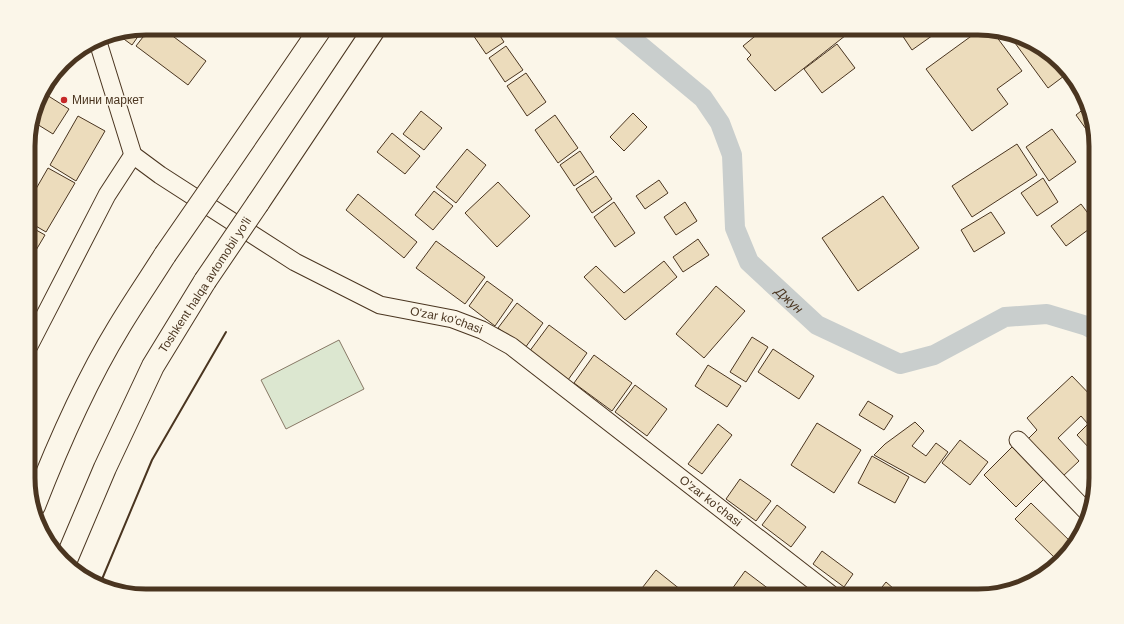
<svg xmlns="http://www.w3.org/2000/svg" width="1124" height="624" viewBox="0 0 1124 624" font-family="Arial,sans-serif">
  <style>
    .green { fill: #dce7d0; stroke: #887966 }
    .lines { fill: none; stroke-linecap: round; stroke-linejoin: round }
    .canal { stroke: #c9cecd; stroke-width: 20 }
    .building { fill: #ecdcbc; stroke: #4a3520 }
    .minor-casing { stroke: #4a3520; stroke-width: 19 }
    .trunk-casing { stroke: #4a3520; stroke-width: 24 }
    .minor { stroke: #fbf6e9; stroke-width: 17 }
    .trunk { stroke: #fbf6e9; stroke-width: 22 }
    .trunk-bridge-casing { stroke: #4a3520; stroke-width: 24; stroke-linecap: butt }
    .trunk-bridge { stroke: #fbf6e9; stroke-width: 22 }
    .wall { stroke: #4a3520; stroke-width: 2 }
    .poi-dot { fill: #c62828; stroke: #fbf6e9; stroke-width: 1.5 }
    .labels { text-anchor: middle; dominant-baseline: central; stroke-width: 3; stroke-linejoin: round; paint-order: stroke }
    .poi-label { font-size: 12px; fill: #4a3520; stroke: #fbf6e9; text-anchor: start }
    .street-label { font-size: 12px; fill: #4a3520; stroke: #fbf6e9 }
    .water-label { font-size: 13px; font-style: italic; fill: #4a3520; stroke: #fbf6e9 }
    .rim { fill: none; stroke: #4a3520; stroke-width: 5 }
  </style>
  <rect width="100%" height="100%" fill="#fbf6e9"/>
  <path class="green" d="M339 340 364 389 286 429 261 380Z"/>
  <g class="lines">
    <path class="canal" id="s1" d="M619 28 703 98 720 123 732 155 735 228 749 262 817 325 900 364 934 355 1005 317 1047 314 1087 326 1096 331"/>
  </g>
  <path class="building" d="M144 28 132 45 117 34Z
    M150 28H162L206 61 188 85 136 46Z
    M477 28H495L504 42 486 54 471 32Z
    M765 28H855L775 91 747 59 751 55 743 46Z
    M899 28H943L912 50 898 29Z
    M981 29 993 32 1022 71 997 89 1008 104 972 131 926 69Z
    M1020 39 1037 44 1068 73 1048 88 1015 43Z
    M837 44 855 68 822 93 804 69Z
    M506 46 523 70 505 82 489 58Z
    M526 73 546 102 527 116 507 86Z
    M42 92 69 109 53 134 32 121Z
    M1085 108 1094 133 1091 136 1076 115Z
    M421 111 442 128 424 150 403 134Z
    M633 113 647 127 624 151 610 137Z
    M555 115 578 148 558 163 535 130Z
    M78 116 105 131 76 181 50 165Z
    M1052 129 1076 162 1049 181 1026 147Z
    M392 133 420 156 405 174 377 152Z
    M1017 144 1037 175 972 217 952 186Z
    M467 149 486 165 456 203 436 187Z
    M580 151 594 172 574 186 560 165Z
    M48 168 75 183 46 232 29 222V201Z
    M596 176 612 199 592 213 576 189Z
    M1043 178 1058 202 1037 216 1021 193Z
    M659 180 668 193 645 209 636 196Z
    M498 182 530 216 497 247 465 213Z
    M434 191 453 206 433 230 415 215Z
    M358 194 417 242 404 258 346 210Z
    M883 196 919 248 858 291 822 238Z
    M614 202 635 233 615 247 594 217Z
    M685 202 697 221 676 235 664 217Z
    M1081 204 1096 224 1066 246 1051 226Z
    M991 212 1005 233 974 252 961 230Z
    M29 226 45 235 29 262Z
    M698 239 709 255 683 272 673 257Z
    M436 241 485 277 465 304 416 268Z
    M664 261 677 277 625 320 584 277 596 266 624 293Z
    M487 281 513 300 495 326 469 306Z
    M716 286 745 311 704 358 676 334Z
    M517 303 543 323 525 348 498 328Z
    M549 325 587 353 568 380 529 352Z
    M752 337 768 347 746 382 730 372Z
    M773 349 814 376 799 399 758 372Z
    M594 355 632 383 612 411 574 383Z
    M708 365 741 386 727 407 695 386Z
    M1072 376 1096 401V445L1091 450 1077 435 1088 424 1081 416 1058 438 1079 461 1062 477 1027 440 1037 430 1027 418Z
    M635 385 667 409 647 436 615 412Z
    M868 401 893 416 884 430 859 415Z
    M915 422 924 431 912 446 926 456 936 443 948 452 925 483 874 455 885 444Z
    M817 423 861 450 834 493 791 465Z
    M718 424 732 435 702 474 688 464Z
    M960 440 988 462 970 485 942 463Z
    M1012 447 1044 479 1016 507 984 475Z
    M872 456 909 477 895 503 858 483Z
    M740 479 771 501 756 521 726 499Z
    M1031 503 1073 544 1057 560 1015 519Z
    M777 505 806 527 791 547 762 525Z
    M822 551 853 574 844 587 813 564Z
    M656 570 681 590 677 596H644L639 592Z
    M745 571 778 596H727Z
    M886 582 902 596H875Z"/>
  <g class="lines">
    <defs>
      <g id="minor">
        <path id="s2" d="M97 39 133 155 160 175 295 262 380 305 453 319 482 330 511 346 833 596"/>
        <path d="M29 346 107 195 133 155"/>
        <path d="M1018 440 1088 513"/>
      </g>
      <path id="trunk" d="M219 177 321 28
        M258 203 375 28
        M34 506C57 447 86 381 119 327 134 302 150 279 165 255
        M66 560 105 468 153 366 205 281"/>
    </defs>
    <use href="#minor" class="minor-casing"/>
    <use href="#trunk" class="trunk-casing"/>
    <use href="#minor" class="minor"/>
    <use href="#trunk" class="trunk"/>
    <defs>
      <path id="trunk-bridge" d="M165 255 219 177
        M205 281 258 203"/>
    </defs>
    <use href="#trunk-bridge" class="trunk-bridge-casing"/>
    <use href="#trunk-bridge" class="trunk-bridge"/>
    <path class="wall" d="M100 584 152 460 226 332"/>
  </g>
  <circle class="poi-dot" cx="64" cy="100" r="4"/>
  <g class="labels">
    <g class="poi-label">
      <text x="72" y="100">Мини маркет</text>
    </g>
    <g class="street-label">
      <text transform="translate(205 285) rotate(-57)">Toshkent halqa avtomobil yo'li</text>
      <text stroke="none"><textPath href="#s2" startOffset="479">O'zar ko'chasi</textPath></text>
      <text stroke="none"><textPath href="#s2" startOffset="802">O'zar ko'chasi</textPath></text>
    </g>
    <g class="water-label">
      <text stroke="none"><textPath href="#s1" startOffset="339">Джун</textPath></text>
    </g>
  </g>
  <path d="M0 0H1124V624H0ZM146 35H978A111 111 0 0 1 1089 146V478A111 111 0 0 1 978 589H146A111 111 0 0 1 35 478V146A111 111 0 0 1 146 35Z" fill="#fbf6e9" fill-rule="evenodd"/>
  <path class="rim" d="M146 35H978A111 111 0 0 1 1089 146V478A111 111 0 0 1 978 589H146A111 111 0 0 1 35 478V146A111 111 0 0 1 146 35Z"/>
</svg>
